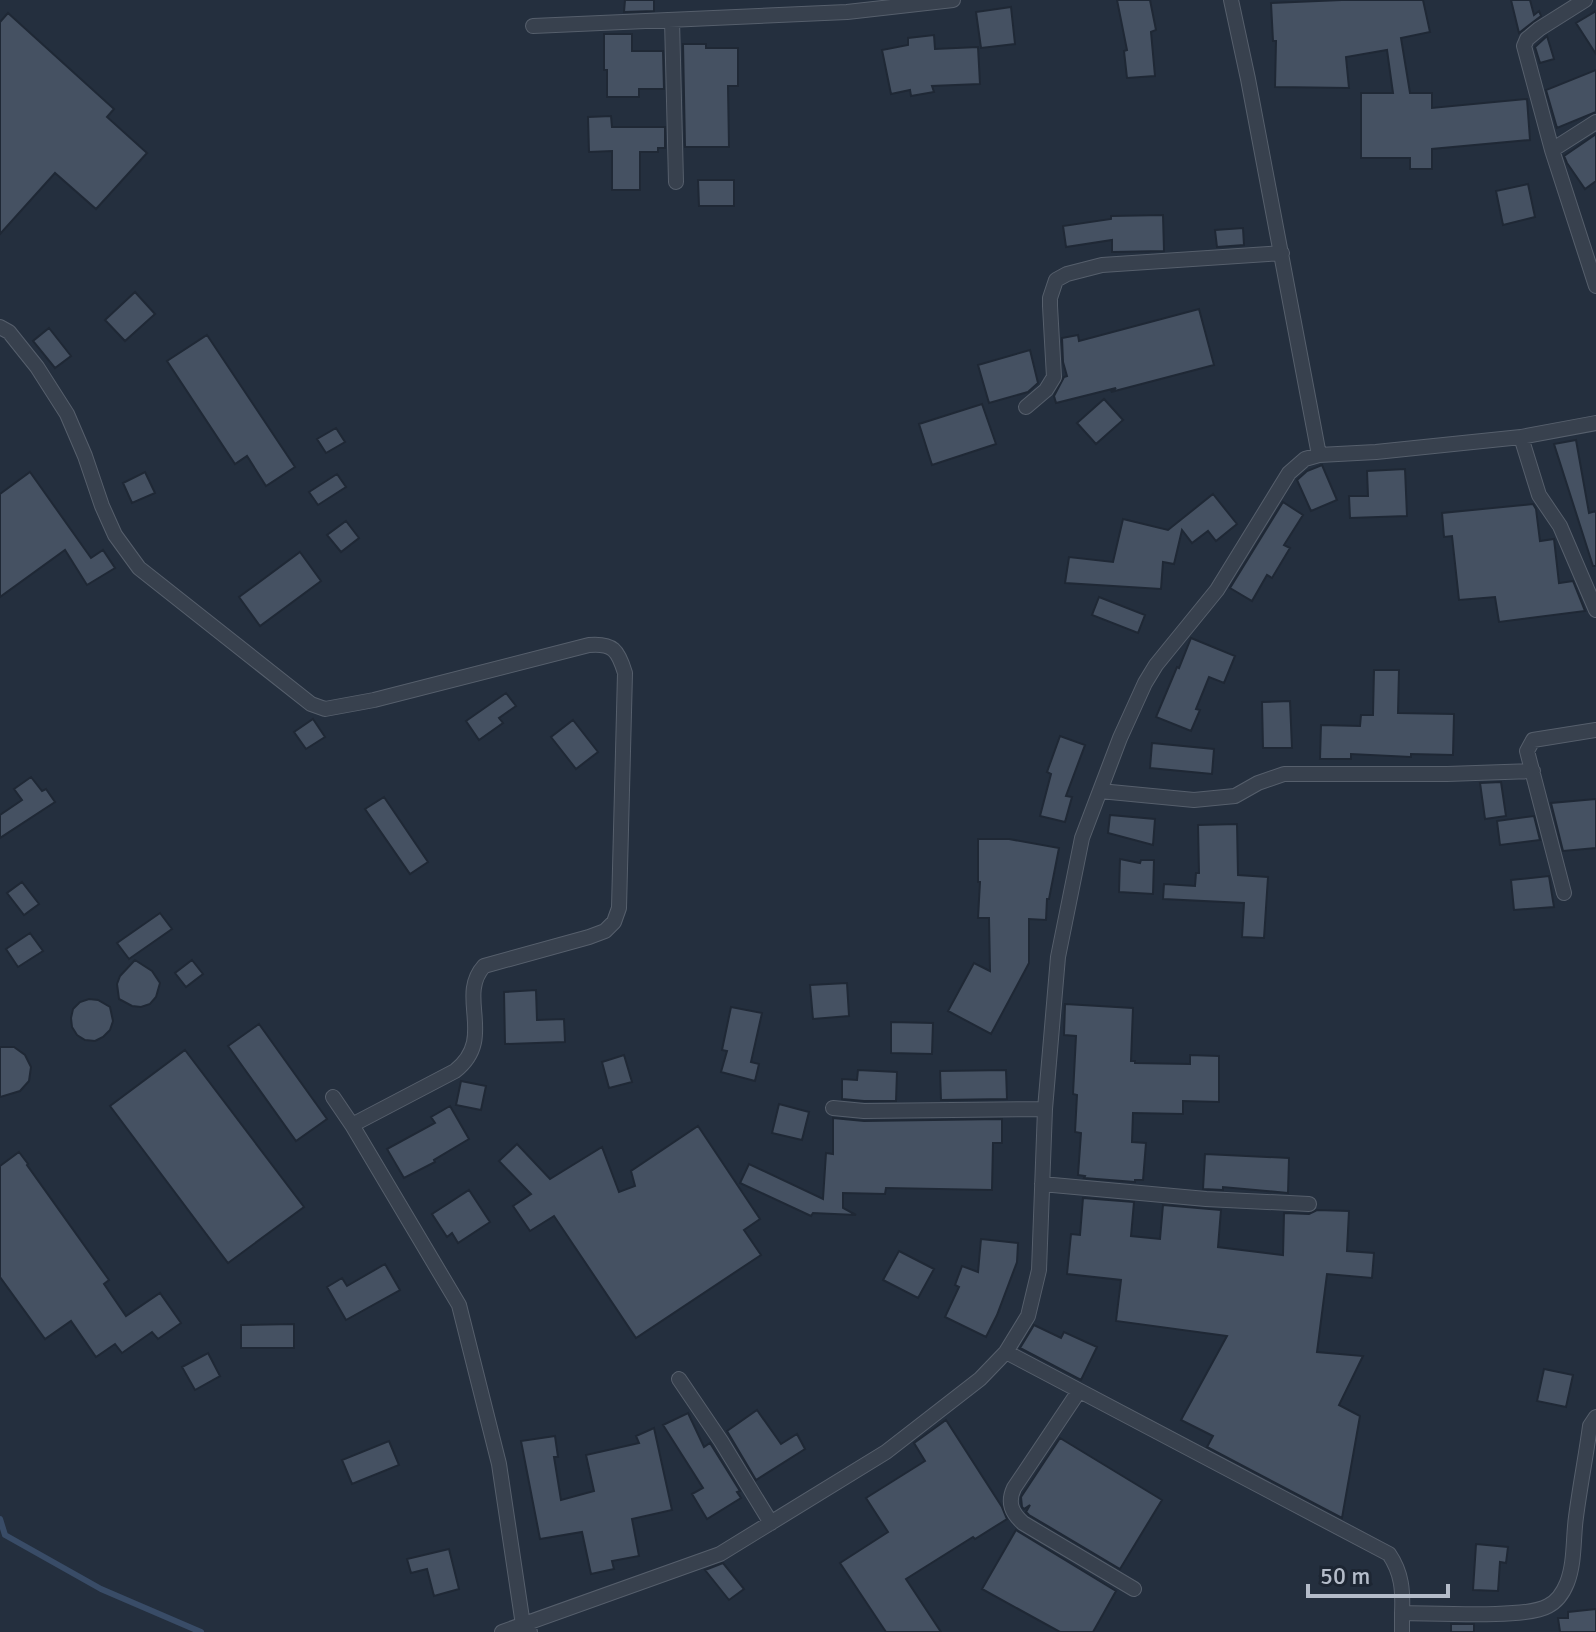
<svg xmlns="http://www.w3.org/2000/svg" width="1596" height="1632" viewBox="0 0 1596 1632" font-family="Signika,sans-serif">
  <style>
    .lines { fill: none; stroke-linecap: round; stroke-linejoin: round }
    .stream { stroke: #394c67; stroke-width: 6 }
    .building { fill: #455162; stroke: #1f2835; stroke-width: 2 }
    .minor-casing { stroke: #565f6c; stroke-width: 16 }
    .minor { stroke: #38414e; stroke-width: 14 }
  </style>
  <rect width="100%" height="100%" fill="#242f3e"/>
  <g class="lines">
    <path class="stream" d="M0 1519 5 1535 101 1589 201 1632"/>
  </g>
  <path class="building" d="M625 0H654V11L624 12Z
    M1117 0H1150L1156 30 1151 32 1155 76 1127 78 1124 51 1127 50Z
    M1342 0H1423L1430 32 1401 38 1410 93H1432V108L1527 99 1530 140 1432 149V169H1410V158H1361V93H1393L1387 50 1346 57 1349 88 1275 87 1276 41H1273L1271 3Z
    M1511 0H1530L1534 15 1539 11 1541 16 1519 33Z
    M1011 7 1015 44 981 48 976 12Z
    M1596 11V54L1576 23Z
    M8 13 114 109 107 117 147 153 96 209 55 173 0 234V22Z
    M604 34H632V51H663L664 89H639V97H607V70H604Z
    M934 35 935 49 978 47 980 84 932 86 934 92 911 96 910 90 891 94 882 50 908 45V38Z
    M1547 36 1554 59 1540 63 1535 47Z
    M683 44H706V48H738V86H728L729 147H685Z
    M1596 70V112L1557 128 1546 90Z
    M611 116 612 127H665V148H658V152H640V190H612V151L589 152 588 117Z
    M1596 134V181L1585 189 1567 163 1564 156Z
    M698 180H734V206H699Z
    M1528 184 1535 217 1503 225 1496 191Z
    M1163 215 1164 251 1112 252V240L1066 247 1063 226 1111 219V216Z
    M1243 228 1244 245 1217 247 1215 230Z
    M135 292 155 314 125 341 105 320Z
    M1199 309 1214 365 1111 392 1116 388 1056 403 1054 396 1064 377 1067 376 1063 362 1062 338 1078 335 1079 341Z
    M49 328 71 356 55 368 33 341Z
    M207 335 295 467 266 486 247 456 235 464 167 361Z
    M1030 350 1038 383 1028 392 989 403 978 365Z
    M1104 399 1123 420 1096 444 1077 423Z
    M982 404 996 444 932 465 919 424Z
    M336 428 345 442 326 453 317 439Z
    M1576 440 1589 513 1596 511V566H1593L1554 444Z
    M1322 465 1337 500 1311 511 1297 480 1307 471Z
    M1405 469 1407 516 1350 518 1349 496H1368L1367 471Z
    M30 472 91 558 103 550 115 568 87 585 65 550 0 597V494Z
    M145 472 155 493 132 503 123 483Z
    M337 474 346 487 318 505 309 492Z
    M1213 494 1237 524 1216 541 1208 531 1192 543 1182 530 1174 564 1163 562 1161 589 1065 583 1069 557 1113 562 1123 519 1168 530Z
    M1283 502 1303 515 1284 545 1290 548 1272 578 1267 575 1252 601 1230 588Z
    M1533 504 1536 509 1540 541 1554 539 1559 583 1573 581 1585 611 1499 622 1495 597 1459 600 1452 536 1444 537 1442 513Z
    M346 521 359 538 341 552 327 535Z
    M300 552 321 581 260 626 239 597Z
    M1099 597 1145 615 1138 633 1092 615Z
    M1191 638 1235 656 1224 683 1209 677 1196 709 1200 710 1191 731 1156 717 1177 667 1179 668Z
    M1374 670H1399L1398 713 1454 714 1453 755 1411 754V757L1351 754V759H1320L1321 725 1360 726 1361 715H1373Z
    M506 693 516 706 499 718 503 723 479 740 466 721Z
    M1290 701 1292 748H1263L1262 702Z
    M313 719 325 737 306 749 294 732Z
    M573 720 598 752 576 769 551 737Z
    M1060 736 1085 745 1066 796 1072 797 1065 822 1040 816 1051 774 1047 772Z
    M1152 743 1214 749 1212 774 1150 768Z
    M31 777 42 791 46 789 55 802 0 838V815L22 800 14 789Z
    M1501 782 1506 816 1485 819 1480 783Z
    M384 797 428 862 410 874 365 809Z
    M1596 799V848L1563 851 1551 803Z
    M1110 815 1155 819 1153 845 1108 833Z
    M1534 816 1540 840 1500 845 1497 821Z
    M1237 824 1238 875 1268 877 1264 938 1242 937 1244 903 1163 899 1164 884 1195 886 1196 873H1199L1198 825Z
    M978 839H1009L1059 848 1049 899H1047L1046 920 1029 919V963L991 1034 948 1011 974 963 990 971 989 918H978L980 882H978Z
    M1120 859 1140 863 1141 860H1154L1153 894 1119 892Z
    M1549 876 1554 907 1514 910 1511 880Z
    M22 882 39 904 24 915 7 893Z
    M160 913 172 929 129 959 117 943Z
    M30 933 43 951 18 967 6 949Z
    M135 960 152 971 160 983 156 997 150 1004 141 1007 132 1006 119 999 117 984 120 976Z
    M192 960 203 974 186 987 175 973Z
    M847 983 849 1016 813 1019 810 985Z
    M536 990 537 1020 564 1019 565 1042 505 1044 504 992Z
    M89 999 98 1000 110 1007 113 1021 110 1030 103 1037 95 1041 85 1040 77 1035 72 1027 71 1018 73 1009 80 1002Z
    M1065 1004 1133 1008 1131 1061H1135V1063L1190 1064V1055L1219 1056V1102L1183 1101V1114L1133 1113 1132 1142 1146 1143 1143 1180H1135V1182L1084 1178 1085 1176 1078 1175 1081 1133 1075 1132 1077 1095 1073 1094 1076 1036 1064 1035Z
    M731 1007 762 1013 751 1062 759 1064 755 1081 721 1072 727 1051 722 1050Z
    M891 1022 933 1023 932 1054 891 1053Z
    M259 1024 327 1119 296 1141 228 1046Z
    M0 1047H14L25 1055 31 1067 29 1081 20 1091 0 1097Z
    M185 1050 304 1207 228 1263 110 1106Z
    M624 1055 632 1082 609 1088 602 1062Z
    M858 1070 897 1072 896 1101H864L842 1099V1079L857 1080Z
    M1006 1070 1007 1099 941 1100 940 1071Z
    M461 1081 486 1086 481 1110 456 1105Z
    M779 1104 809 1112 802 1140 772 1133Z
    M450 1106 469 1139 434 1160 435 1162 404 1178 387 1149 435 1123 431 1117Z
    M833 1118 864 1121 1002 1119V1143H993L992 1190 886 1188 885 1194 843 1193V1208L856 1215 813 1213 811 1216 740 1183 749 1164 823 1199 826 1153 833 1154Z
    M698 1126 760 1219 744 1230 761 1255 636 1338 554 1216 530 1231 513 1206 531 1194 499 1161 517 1144 550 1179 602 1147 619 1192 635 1186 631 1171Z
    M19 1152 28 1164 27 1165 109 1280 104 1284 126 1316 160 1293 181 1323 158 1339 152 1332 122 1353 115 1344 96 1357 71 1321 45 1339 0 1277V1166Z
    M1205 1154 1289 1158 1288 1193 1223 1187V1190L1203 1189Z
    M469 1190 490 1222 458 1243 452 1233 447 1237 432 1214Z
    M1083 1198 1134 1202 1131 1236 1160 1239 1163 1205 1221 1210 1218 1247 1283 1255 1284 1213 1309 1214 1317 1210 1349 1211 1347 1251 1374 1253 1372 1278 1327 1274 1317 1352 1363 1356 1339 1405 1360 1416 1342 1518 1207 1447 1213 1436 1181 1420 1227 1336 1116 1321 1121 1280 1067 1274 1071 1234 1080 1235Z
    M981 1239 1018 1243 1017 1262 997 1315 986 1337 945 1317 959 1287 955 1285 962 1266 978 1272Z
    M899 1251 934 1269 918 1298 883 1280Z
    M385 1264 400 1290 346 1320 327 1287 342 1278 347 1286Z
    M294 1324V1348H241V1325Z
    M1034 1325 1061 1338 1064 1332 1097 1347 1081 1380 1020 1348Z
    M208 1353 220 1376 195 1390 182 1367Z
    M1544 1369 1573 1375 1566 1407 1537 1401Z
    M757 1410 781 1444 797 1434 805 1449 756 1480 727 1431Z
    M688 1413 704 1447 710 1443 740 1491 737 1492 741 1498 707 1519 692 1494 703 1488 663 1425Z
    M946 1420 1002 1507 1007 1519 975 1539 973 1537 906 1579 941 1632H886L840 1563 888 1532 866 1498 925 1461 914 1443Z
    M654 1428 672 1510 632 1519 639 1556 612 1561 614 1569 591 1574 582 1532 540 1539 521 1441 555 1436 558 1457H554L561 1500 594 1491 586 1455 639 1443 636 1436Z
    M1060 1438 1162 1500 1120 1569 1029 1515 1026 1512 1030 1505 1024 1509 1022 1507 1021 1497Z
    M389 1441 399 1465 352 1484 342 1460Z
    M1016 1530 1116 1591 1093 1632H1060L982 1589Z
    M1476 1544 1508 1547 1506 1563 1500 1562 1498 1591 1473 1590Z
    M449 1549 459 1589 434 1596 427 1569 411 1573 407 1559Z
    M723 1563 744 1589 729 1600 705 1570Z
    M1596 1609V1632H1560L1558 1618H1568V1612Z
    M1451 1624H1474V1632H1451Z"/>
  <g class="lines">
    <defs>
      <path id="minor" d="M1231 0 1248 79 1319 455
        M1585 0 1539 29 1527 39 1524 46 1552 150 1596 286
        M672 20 676 182
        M533 26 847 12 953 0
        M1552 150 1596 122
        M0 327 9 332 37 367 67 414 85 456 102 506 115 535 139 568 311 704 325 709 374 700 589 645C613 643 618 650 625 673L619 908 614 922 605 931 589 937 484 966C456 997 497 1038 455 1071L352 1125
        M1026 407 1046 390 1054 377 1050 306V298L1056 280 1067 274 1102 265 1282 253
        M1521 437 1539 495 1560 526 1596 610
        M1100 791 1194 800 1235 796 1258 783 1284 774H1447L1533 771
        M1564 893 1527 751 1533 740 1596 730
        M333 1097 352 1125 459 1305 499 1464 523 1625 530 1632
        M833 1108 864 1111 1045 1109
        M1042 1184 1206 1199 1309 1204
        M1006 1352 1389 1554C1402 1573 1403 1591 1402 1613
        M679 1379 721 1441 771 1523
        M1079 1391 1014 1488C1007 1503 1012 1513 1023 1523L1134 1589
        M502 1632 720 1554 886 1452 980 1379 1006 1352 1028 1316 1039 1270 1045 1109 1058 957 1082 838 1120 738 1145 683 1156 665 1217 590 1289 473 1305 459 1319 455 1376 452 1521 437 1596 423
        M1402 1632V1613C1432 1613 1526 1619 1548 1606 1558 1601 1563 1593 1567 1583 1575 1563 1573 1538 1576 1517 1580 1486 1586 1456 1590 1426L1596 1417"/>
    </defs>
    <use href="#minor" class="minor-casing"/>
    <use href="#minor" class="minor"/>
  </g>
  <path d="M1308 1584v12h140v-12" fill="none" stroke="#b4bcc9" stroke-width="4"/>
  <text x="1320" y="1584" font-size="24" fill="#b4bcc9" stroke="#1d2633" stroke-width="6" paint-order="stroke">50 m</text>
</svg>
